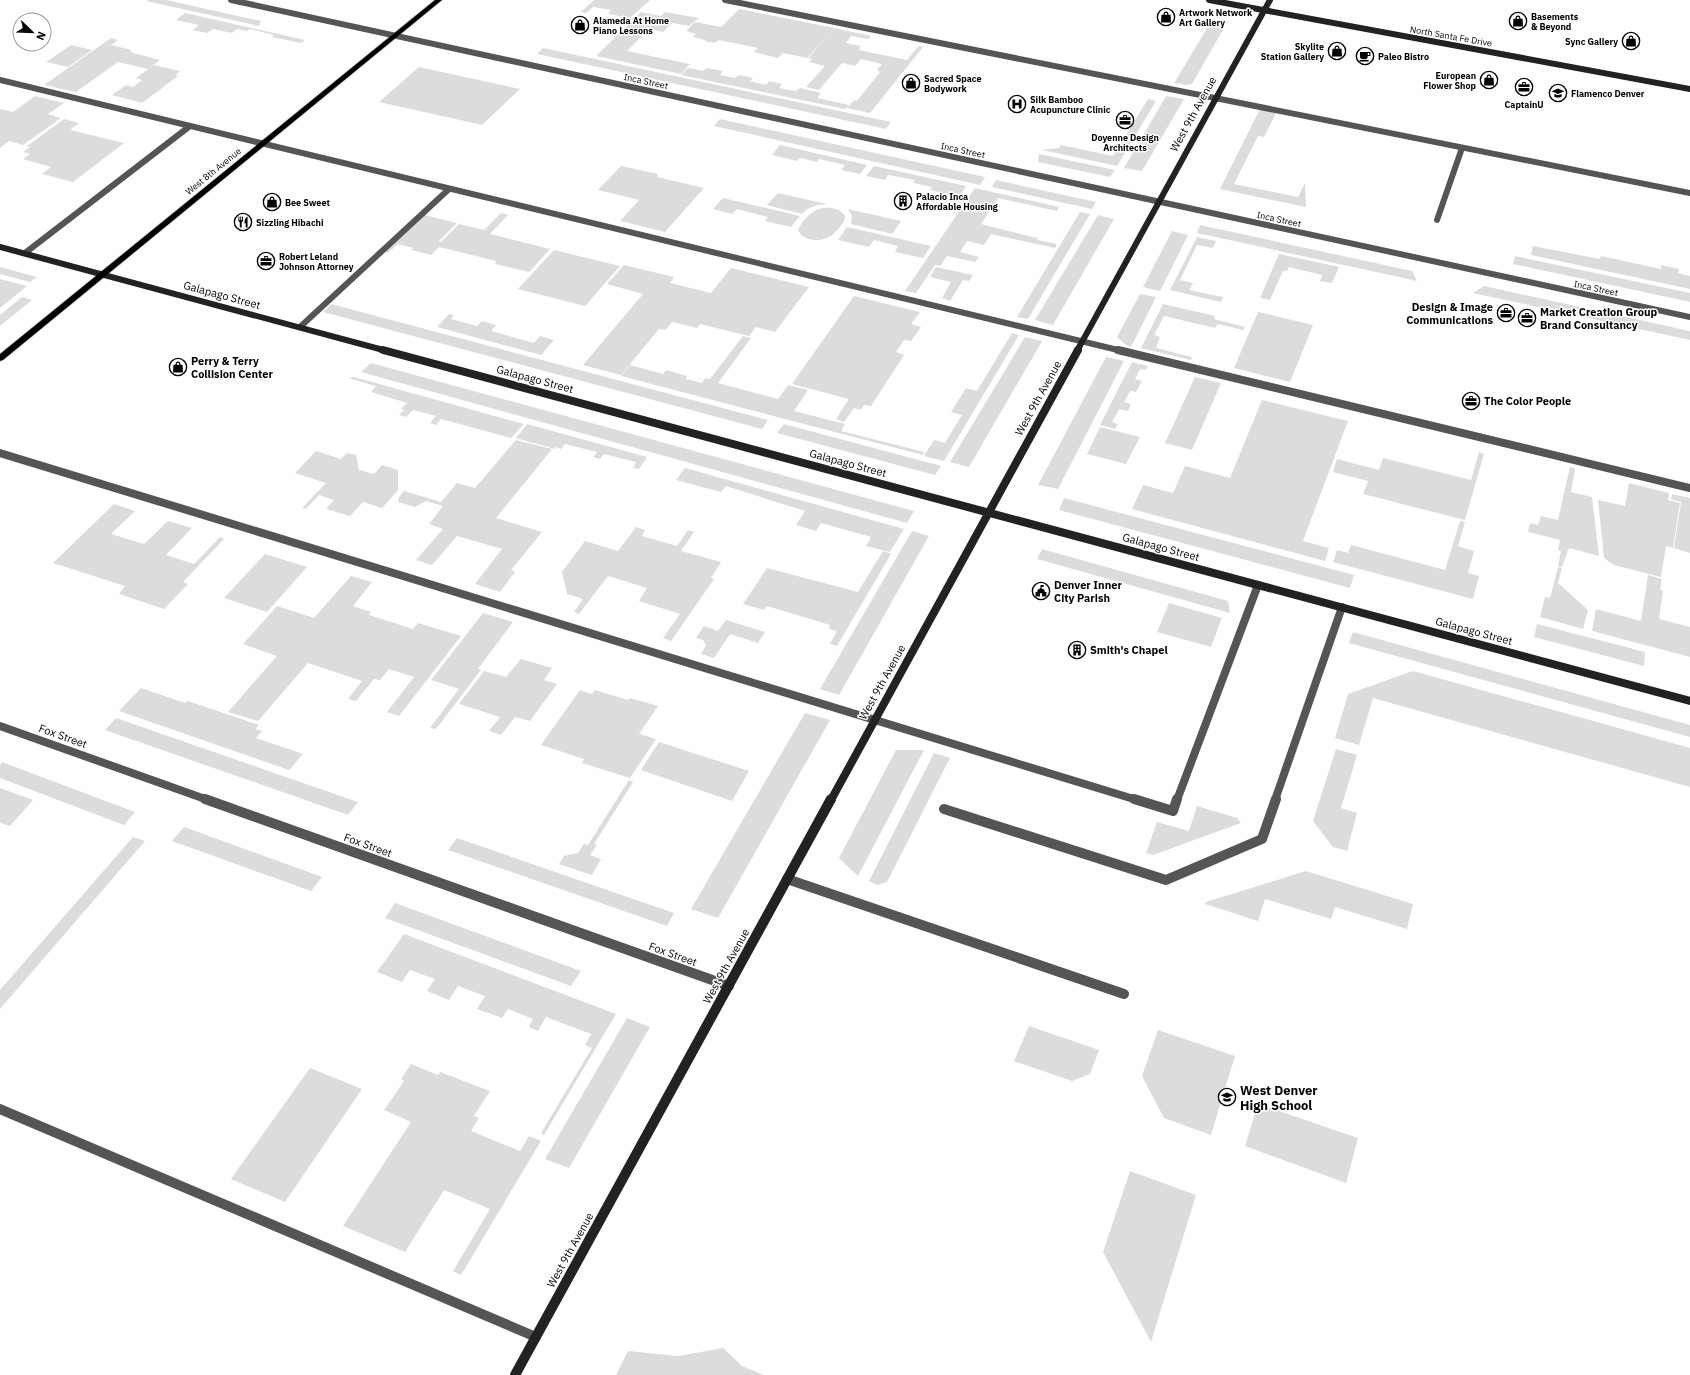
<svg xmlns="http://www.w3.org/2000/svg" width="1690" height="1375" viewBox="0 0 1690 1375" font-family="'IBM Plex Sans',sans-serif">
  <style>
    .green { fill: #dcdcdc }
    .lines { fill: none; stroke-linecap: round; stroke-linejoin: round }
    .primary-casing { stroke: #dbdbdb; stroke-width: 2 }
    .lane-far2 { stroke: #555; stroke-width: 6 }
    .lane-far1 { stroke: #555; stroke-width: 8 }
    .lane { stroke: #555; stroke-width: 10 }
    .street-far2 { stroke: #555; stroke-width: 6 }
    .street-far1 { stroke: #555; stroke-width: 8 }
    .street { stroke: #555; stroke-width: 10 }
    .secondary-far2 { stroke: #222; stroke-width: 6 }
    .secondary-far1 { stroke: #222; stroke-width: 8 }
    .secondary { stroke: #222; stroke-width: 10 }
    .primary { fill: #000; fill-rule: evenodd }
    .labels { text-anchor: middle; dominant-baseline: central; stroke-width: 3; stroke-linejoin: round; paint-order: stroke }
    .far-poi-label { font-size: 9px; font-weight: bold; fill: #000; stroke: #fff; text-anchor: start }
    .far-street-label { font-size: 9px; fill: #000; stroke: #fff }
    .street-label { font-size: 11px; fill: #000; stroke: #fff }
    .poi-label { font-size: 11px; font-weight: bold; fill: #000; stroke: #fff; text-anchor: start }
    .near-poi-label { font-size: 13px; font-weight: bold; fill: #000; stroke: #fff; text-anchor: start }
  </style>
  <rect width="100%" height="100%" fill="#fff"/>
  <path class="green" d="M148 0H166L261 21 259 26 146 1Z
    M594 0H650L630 18 608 14 611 10 593 7 586 13 581 12Z
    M739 9 834 28 807 58 783 53 778 58 754 52 758 48 719 40 715 43 705 41V40L693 37 696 34 686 31 695 22 721 27Z
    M641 12 661 16 665 12 699 18 689 26 672 23 663 32 649 29 627 51 690 64 681 74 596 56Z
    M185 13 305 40 301 43 272 37 274 35 250 29 247 31 237 29 232 33 213 29 207 33 193 30 199 25 176 20Z
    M1209 25 1224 28 1192 84 1186 85 1174 83Z
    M834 28 871 36 868 39 851 36 846 43 861 46 859 50 907 60 919 46 923 47 870 113 847 108 854 100 857 101 880 72 877 70 882 64 861 59 855 66 842 63 819 90 806 87 825 66 809 62 812 59 808 58Z
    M111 38 118 40 111 45 132 50 130 52 160 60 148 69 118 62 76 92 44 85Z
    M71 45 92 50 68 67 46 62Z
    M543 48 891 122 886 129 537 54Z
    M154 65 180 71 176 75 178 76 142 103 112 95 126 85 133 87 142 80 136 78Z
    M419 67 520 89 482 125 379 102Z
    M688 68 703 71 707 68 723 71 720 75 735 78 739 75 753 78 750 81 766 85 769 81 782 84 779 88 796 91 800 88 821 93 817 98 849 105 845 109 681 75Z
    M35 96 64 103 48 114 61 118 23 145 9 141 0 148V109L13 112Z
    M1166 96 1184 99 1142 171 1124 168Z
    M1148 99 1156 101 1117 166 1042 150 1059 148 1061 145 1113 156Z
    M1260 109 1276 113 1264 137 1258 136 1234 184 1298 197 1305 183 1306 207 1220 189Z
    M64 119 79 123 70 130 124 143 73 182 42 174 51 167 23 159 30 154 23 152 30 147 27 146Z
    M720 119 985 177 980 185 714 126Z
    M780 145 867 165 860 174 841 170 845 165 819 159 817 162 800 158 797 161 772 155Z
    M1039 154 1115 170 1110 177 1038 162Z
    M621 166 658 174 657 177 704 188 665 232 620 221 639 200 598 190Z
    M874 166 966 186 959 197 930 190 932 187 913 183 915 180 888 175 885 180 866 176Z
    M996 180 1096 202 1092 209 992 187Z
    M975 188 1059 207 1057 211 998 198 981 224 1037 238V240L1057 244 1055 248 991 234 984 245 967 241 960 252 979 257 975 262 947 256 940 266 935 265 916 293 905 291Z
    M778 193 827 204C817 205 809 206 802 214L767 205Z
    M723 198 800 216 791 227 765 221 768 217 737 209 732 214 713 209Z
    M823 208C831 207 840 208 845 216 845 221 843 223 839 228 830 240 816 244 802 236L798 230C803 219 812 210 823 208Z
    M848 209 901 221 892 234 851 224 852 216Z
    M1080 212 1090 214 1028 319 1017 317Z
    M501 213 508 215 490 234 550 249 529 272 495 264 496 261 439 247 431 255 411 250 413 248 398 244 388 253 385 252 425 215 457 223 439 241 441 242 459 224 484 230Z
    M1098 215 1114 219 1053 325 1035 320Z
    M1200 225 1412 271 1417 281 1197 233Z
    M847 227 931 246 923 258 895 252 898 246 874 240 869 247 838 240Z
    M1172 231 1188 235 1160 291 1143 287Z
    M1197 237 1216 241 1213 248 1197 245 1180 280 1193 283 1189 290 1223 297 1221 302 1170 290Z
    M1533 246 1600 259 1601 256 1661 269V265L1679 269 1678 273 1690 276V289L1531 255Z
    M554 250 620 266 585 306 518 289Z
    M1279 254 1339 267 1332 283 1320 281 1322 275 1289 267 1287 271H1283L1270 300 1260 298Z
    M1515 256 1690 293V302L1513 264Z
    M624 265 674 277 670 283 711 293 731 268 809 287 775 332 756 327 749 336 700 324 697 328 672 322 665 330 659 329 621 375 583 365 643 294 607 284Z
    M0 267 37 277 30 282 0 274Z
    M936 267 973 275 969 281 963 280 950 301 942 298 951 282 930 277Z
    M0 279 27 286 0 308Z
    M1484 286 1690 331V340L1473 293Z
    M1140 294 1156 297 1131 347 1126 345 1117 337Z
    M854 296 920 312 911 324 921 327 911 341 904 340 896 352 904 355 871 406 864 405 861 410 854 408 844 422 836 419 849 399 792 384Z
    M22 297 32 300 0 326V315Z
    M331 304 768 420 762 429 323 312Z
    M1163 304 1215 316 1214 319 1245 327 1243 330 1218 324 1215 328 1164 316 1154 335 1160 337 1156 348 1192 357 1191 360 1141 348Z
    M1258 312 1313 325 1290 382 1234 368Z
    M449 314 454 315 451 319 477 326 482 321 496 325 491 331 534 343 540 336 554 340 541 355 437 327Z
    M1012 333 1019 335 944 461 924 456 934 440 945 443 962 415 951 412 966 388 977 391Z
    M743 336 751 338 718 383 778 399 788 385 808 390 794 411 845 424 841 431 924 452 923 455 621 376 630 365 663 374 666 370 687 376 686 379 702 383 705 378 710 379Z
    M1025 337 1042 341 969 467 950 462Z
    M1106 357 1124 361 1058 489 1038 485Z
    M1132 362 1148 366 1145 370 1140 369 1135 379 1142 381 1136 392 1130 391 1124 402 1131 404 1128 411 1119 409 1112 422 1118 424 1115 429 1100 425Z
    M371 363 914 511 907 523 361 372Z
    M354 377 524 424 511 438 441 419 436 425 430 423 436 416 413 410 406 417 399 415 404 410 401 409 407 403 371 392 376 386 348 378Z
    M1195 377 1221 383 1192 450 1165 443Z
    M1262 400 1348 421 1303 541 1329 548 1325 561 1132 509 1143 485 1173 493 1185 466 1230 478Z
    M527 424 647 457 639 469 633 468 636 462 604 454 600 459 593 457 597 452 565 444 561 449 556 447 555 449 516 438Z
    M784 424 941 466 935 475 777 433Z
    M1100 427 1140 437 1126 464 1087 454Z
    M516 440 552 449 496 518 542 532 511 570 515 572 500 592 475 584 502 549 457 536 432 565 416 560 443 529 429 524 443 506 426 501 415 507 398 502 399 497 404 491 441 502 457 483 475 488Z
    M316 451 341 459 347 453 356 455 359 470 374 474 382 465 398 470V490L382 508 363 502 350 516 326 509 334 500 319 495 306 509 302 508 326 483 295 473Z
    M1479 452 1484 454 1465 520 1363 494 1368 481 1333 472 1337 459 1379 470 1383 458 1471 480Z
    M1570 467 1575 469 1571 492 1592 497 1599 556 1569 548 1562 567 1558 566 1561 551 1558 550 1560 540 1528 532 1530 523 1538 525 1541 516 1558 520Z
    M685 468 904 529 890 552 866 546 871 537 821 523 816 531 796 525 805 511 726 486 721 492 676 480Z
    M1629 483 1669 493 1668 500 1680 503 1673 548 1666 546 1661 577 1614 565 1604 558 1598 500 1625 506Z
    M1672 494 1690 498V553L1674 548 1681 502 1671 499Z
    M1064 498 1354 575 1350 588 1059 510Z
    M114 504 135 511 111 534 144 544 168 521 192 528 166 555 194 564 220 537 224 539 183 582 188 584 164 609 119 594 125 586 53 563Z
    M1460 521 1465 522 1458 546 1474 551 1468 573 1479 576 1473 599 1333 562 1337 550 1348 553 1351 545 1445 570Z
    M636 527 645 530 642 536 677 546 688 530 694 532 681 551 721 562 711 578 714 579 671 641 663 638 680 614 639 601 647 588 608 576 579 614 574 612 583 599 567 594 562 572 585 541 618 551Z
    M912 531 929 536 839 695 820 689Z
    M1042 549 1228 601 1230 613 1037 559Z
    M883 551 891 554 837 646 830 644 837 631 829 629 830 625 767 606 764 610 743 604 767 568 858 592Z
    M265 554 307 567 267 612 224 598Z
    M1558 567 1562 568 1558 583 1588 610 1583 629 1540 617 1545 597 1550 598Z
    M1648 575 1662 579 1660 590 1663 591 1659 619 1690 627V657L1592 631 1596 609 1641 621Z
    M351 576 372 582 353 606 371 612 369 615 413 629 418 623 461 636 399 716 387 712 414 677 389 669 380 680 374 679 356 701 348 699 362 681 308 663 258 721 228 712 277 656 243 644 277 606 314 618Z
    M1169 603 1222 618 1211 647 1157 632Z
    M483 613 513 622 478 669 481 670 436 729 430 728 459 689 431 680Z
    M726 620 765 632 758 643 730 634 714 658 701 654 706 645 703 640 696 638 704 626 718 631Z
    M1537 624 1645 652 1644 666 1534 637Z
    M1353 632 1690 725V737L1349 643Z
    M521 659 552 668 544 680 557 684 530 721 515 717 501 735 489 731 500 717 459 704 484 671 506 677Z
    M1413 671 1690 748V787L1373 698 1359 745 1335 738 1348 694Z
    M141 688 185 703 188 701 259 725 255 729 262 731 256 738 303 754 289 770 119 711Z
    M580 690 592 694 595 690 628 700 630 698 658 706 639 734 656 739 630 778 582 763 584 759 541 745Z
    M805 713 830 720 718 918 691 909Z
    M116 718 358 802 348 815 105 730Z
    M659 742 749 771 732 801 641 770Z
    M1336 749 1357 755 1341 808 1357 813 1347 851 1333 847 1313 821Z
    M896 750H924L858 876 839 858Z
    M934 753 950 758 887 882 877 885 869 881Z
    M2 762 135 812 124 825 0 778V765Z
    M629 780 633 782 594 844 597 845 590 855 601 859 592 875 559 864 564 856 578 853 584 844 588 845Z
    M0 788 33 800 10 826 0 823Z
    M1197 806 1237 818 1241 823 1153 855 1146 853 1157 822 1189 831Z
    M184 827 322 877 311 891 172 841Z
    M133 837 145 841 0 1009V990Z
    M457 838 674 913 667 926 448 850Z
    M1306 871 1413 904 1407 929 1335 907 1331 919 1265 899 1258 921 1205 904 1206 902Z
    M395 903 581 971 571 986 385 918Z
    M404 934 616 1014 544 1135 541 1133 592 1048 585 1045 591 1034 546 1017 538 1031 529 1027 533 1019 508 1009 502 1018 477 1009 485 996 458 986 449 1000 427 991 435 979 410 970 402 982 377 972Z
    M627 1018 650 1027 569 1168 545 1159Z
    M1029 1026 1099 1050 1090 1074 1072 1081 1014 1061Z
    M1158 1030 1235 1056 1211 1135 1164 1118 1142 1076Z
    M411 1064 438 1075 440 1072 490 1091 474 1116 479 1118 471 1131 520 1151 529 1136 541 1141 461 1275 453 1271 490 1209 444 1190 405 1252 343 1226 411 1122 384 1110 404 1081 401 1079Z
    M310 1068 362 1089 285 1202 231 1179Z
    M1258 1104 1358 1138 1346 1183 1245 1146Z
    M1130 1171 1196 1195 1151 1342 1103 1252Z
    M723 1348 742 1366 764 1375H616L628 1351 678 1356Z"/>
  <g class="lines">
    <defs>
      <path id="primary" d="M435 0H442L3 360 0 361V354Z"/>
    </defs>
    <use href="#primary" class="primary-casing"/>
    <path class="lane-far2" d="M725 0 1690 193
      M0 80 1122 351
      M1437 220 1462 148
      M25 253 190 126
      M300 327 449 189"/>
    <path class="lane-far1" d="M1118 350 1690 488
      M0 453 1137 800
      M1177 800 1258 585
      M1275 800 1342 607"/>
    <path class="lane" d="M1134 799 1173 811 1177 799
      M944 809 1166 880 1262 839 1276 799
      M787 879 1124 994
      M0 1109 536 1337"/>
    <path class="street-far2" d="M231 0 1690 317"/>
    <path class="street-far1" d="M0 726 208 800"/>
    <path class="street" d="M205 799 729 986"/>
    <path class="secondary-far2" d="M1209 0 1690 89
      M0 247 387 351
      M1077 351 1270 0"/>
    <path class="secondary-far1" d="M383 350 1690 701
      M831 800 1078 350"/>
    <path class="secondary" d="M515 1375 831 799"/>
    <use href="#primary" class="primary"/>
  </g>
  <defs>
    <symbol id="shop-ring" viewBox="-11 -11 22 22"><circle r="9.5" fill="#fff" stroke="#000" stroke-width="1.5"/><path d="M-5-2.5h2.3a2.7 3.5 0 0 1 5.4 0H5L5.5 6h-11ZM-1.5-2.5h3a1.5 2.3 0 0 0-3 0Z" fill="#000"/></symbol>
    <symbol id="cafe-ring" viewBox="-11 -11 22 22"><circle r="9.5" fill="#fff" stroke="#000" stroke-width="1.5"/><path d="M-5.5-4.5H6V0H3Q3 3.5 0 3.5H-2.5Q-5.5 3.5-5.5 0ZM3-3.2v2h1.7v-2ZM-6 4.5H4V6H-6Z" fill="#000"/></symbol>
    <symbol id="office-ring" viewBox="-11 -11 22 22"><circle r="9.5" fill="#fff" stroke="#000" stroke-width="1.5"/><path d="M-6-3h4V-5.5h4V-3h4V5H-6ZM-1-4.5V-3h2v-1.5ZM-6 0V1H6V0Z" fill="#000"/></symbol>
    <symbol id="school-ring" viewBox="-11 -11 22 22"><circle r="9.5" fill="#fff" stroke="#000" stroke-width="1.5"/><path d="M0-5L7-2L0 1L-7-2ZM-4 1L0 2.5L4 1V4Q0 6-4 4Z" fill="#000"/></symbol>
    <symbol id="hospital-ring" viewBox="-11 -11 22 22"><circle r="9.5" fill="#fff" stroke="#000" stroke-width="1.5"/><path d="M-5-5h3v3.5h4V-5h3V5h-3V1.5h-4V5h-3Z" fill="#000"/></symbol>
    <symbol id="building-ring" viewBox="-11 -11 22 22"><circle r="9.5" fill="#fff" stroke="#000" stroke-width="1.5"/><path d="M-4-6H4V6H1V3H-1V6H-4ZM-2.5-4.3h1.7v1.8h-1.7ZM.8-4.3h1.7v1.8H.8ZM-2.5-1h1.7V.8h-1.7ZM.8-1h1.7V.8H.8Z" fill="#000"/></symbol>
    <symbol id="restaurant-ring" viewBox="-11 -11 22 22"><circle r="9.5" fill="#fff" stroke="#000" stroke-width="1.5"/><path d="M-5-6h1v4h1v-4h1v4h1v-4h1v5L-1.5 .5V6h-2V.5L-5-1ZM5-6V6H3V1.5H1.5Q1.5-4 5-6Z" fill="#000"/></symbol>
    <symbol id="civic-ring" viewBox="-11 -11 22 22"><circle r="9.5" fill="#fff" stroke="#000" stroke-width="1.5"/><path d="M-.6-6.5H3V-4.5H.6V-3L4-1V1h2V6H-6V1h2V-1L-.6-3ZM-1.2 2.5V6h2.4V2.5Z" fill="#000"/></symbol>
  </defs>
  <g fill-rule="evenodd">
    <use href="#shop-ring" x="1156" y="7" width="20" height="20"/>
    <use href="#shop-ring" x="1508" y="11" width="20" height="20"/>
    <use href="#shop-ring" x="570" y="15" width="20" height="20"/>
    <use href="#shop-ring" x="1621" y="31" width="20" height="20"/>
    <use href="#shop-ring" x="1327" y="41" width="20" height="20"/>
    <use href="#cafe-ring" x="1355" y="46" width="20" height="20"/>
    <use href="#shop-ring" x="1479" y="70" width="20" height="20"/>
    <use href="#shop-ring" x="901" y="73" width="20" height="20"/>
    <use href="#office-ring" x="1514" y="77" width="20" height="20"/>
    <use href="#school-ring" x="1548" y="83" width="20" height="20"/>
    <use href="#hospital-ring" x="1007" y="94" width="20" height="20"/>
    <use href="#office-ring" x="1115" y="110" width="20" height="20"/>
    <use href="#building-ring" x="893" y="191" width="20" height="20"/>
    <use href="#shop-ring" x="262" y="192" width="20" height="20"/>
    <use href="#restaurant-ring" x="233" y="212" width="20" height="20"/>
    <use href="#office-ring" x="256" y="251" width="20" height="20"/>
    <use href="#office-ring" x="1496" y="303" width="20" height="20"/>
    <use href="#office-ring" x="1517" y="308" width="20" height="20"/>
    <use href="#shop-ring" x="168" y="357" width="20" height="20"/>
    <use href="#office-ring" x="1461" y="391" width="20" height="20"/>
    <use href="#civic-ring" x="1031" y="581" width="20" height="20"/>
    <use href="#building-ring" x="1067" y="640" width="20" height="20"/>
    <use href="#school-ring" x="1217" y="1087" width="20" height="20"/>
  </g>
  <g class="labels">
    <g class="far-poi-label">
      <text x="1179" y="12">Artwork Network<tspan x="1179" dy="10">Art Gallery</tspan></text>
      <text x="1531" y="16">Basements<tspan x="1531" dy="10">&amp; Beyond</tspan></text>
      <text x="593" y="20">Alameda At Home<tspan x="593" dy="10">Piano Lessons</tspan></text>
      <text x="1618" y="41" text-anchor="end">Sync Gallery</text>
      <text x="1324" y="46" text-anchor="end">Skylite<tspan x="1324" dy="10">Station Gallery</tspan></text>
      <text x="1378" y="56">Paleo Bistro</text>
      <text x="1476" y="75" text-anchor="end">European<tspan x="1476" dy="10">Flower Shop</tspan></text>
      <text x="924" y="78">Sacred Space<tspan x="924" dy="10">Bodywork</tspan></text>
      <text x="1571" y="93">Flamenco Denver</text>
      <text x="1030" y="99">Silk Bamboo<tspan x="1030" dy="10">Acupuncture Clinic</tspan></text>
      <text x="1524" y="104" text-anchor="middle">CaptainU</text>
      <text x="1125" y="137" text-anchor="middle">Doyenne Design<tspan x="1125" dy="10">Architects</tspan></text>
      <text x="916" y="196">Palacio Inca<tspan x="916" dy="10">Affordable Housing</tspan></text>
      <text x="285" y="202">Bee Sweet</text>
      <text x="256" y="222">Sizzling Hibachi</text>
      <text x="279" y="256">Robert Leland<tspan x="279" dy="10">Johnson Attorney</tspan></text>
    </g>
    <g class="far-street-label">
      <text transform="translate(1451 36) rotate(10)">North Santa Fe Drive</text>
      <text transform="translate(646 81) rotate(12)">Inca Street</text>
      <text transform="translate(963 150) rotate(12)">Inca Street</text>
      <text transform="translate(213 171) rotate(-39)">West 8th Avenue</text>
      <text transform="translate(1279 219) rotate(12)">Inca Street</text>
      <text transform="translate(1596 288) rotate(12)">Inca Street</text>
    </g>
    <g class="street-label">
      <text transform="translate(1193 114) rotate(-61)">West 9th Avenue</text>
      <text transform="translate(222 295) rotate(15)">Galapago Street</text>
      <text transform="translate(535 379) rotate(15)">Galapago Street</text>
      <text transform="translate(1038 398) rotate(-61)">West 9th Avenue</text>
      <text transform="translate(848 463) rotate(15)">Galapago Street</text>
      <text transform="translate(1161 547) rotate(15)">Galapago Street</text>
      <text transform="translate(1474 631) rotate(15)">Galapago Street</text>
      <text transform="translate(882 682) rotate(-61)">West 9th Avenue</text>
      <text transform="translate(63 736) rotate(20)">Fox Street</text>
      <text transform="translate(368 845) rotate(20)">Fox Street</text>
      <text transform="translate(673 954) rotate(20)">Fox Street</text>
      <text transform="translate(726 966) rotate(-61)">West 9th Avenue</text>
      <text transform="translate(570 1250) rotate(-61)">West 9th Avenue</text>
    </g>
    <g class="poi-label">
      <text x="1493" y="307" text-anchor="end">Design &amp; Image<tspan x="1493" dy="13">Communications</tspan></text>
      <text x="1540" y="312">Market Creation Group<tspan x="1540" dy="13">Brand Consultancy</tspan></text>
      <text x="191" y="361">Perry &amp; Terry<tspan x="191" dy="13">Collision Center</tspan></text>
      <text x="1484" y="401">The Color People</text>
      <text x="1054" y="585">Denver Inner<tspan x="1054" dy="13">City Parish</tspan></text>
      <text x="1090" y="650">Smith's Chapel</text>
    </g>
    <g class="near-poi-label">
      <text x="1240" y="1090">West Denver<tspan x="1240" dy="15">High School</tspan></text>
    </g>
  </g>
  <g transform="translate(32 32) rotate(113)"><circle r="19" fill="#ffffff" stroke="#999999"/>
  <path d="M0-3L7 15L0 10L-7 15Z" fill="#000000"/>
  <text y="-6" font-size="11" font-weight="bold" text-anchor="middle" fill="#000000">N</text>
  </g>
</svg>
